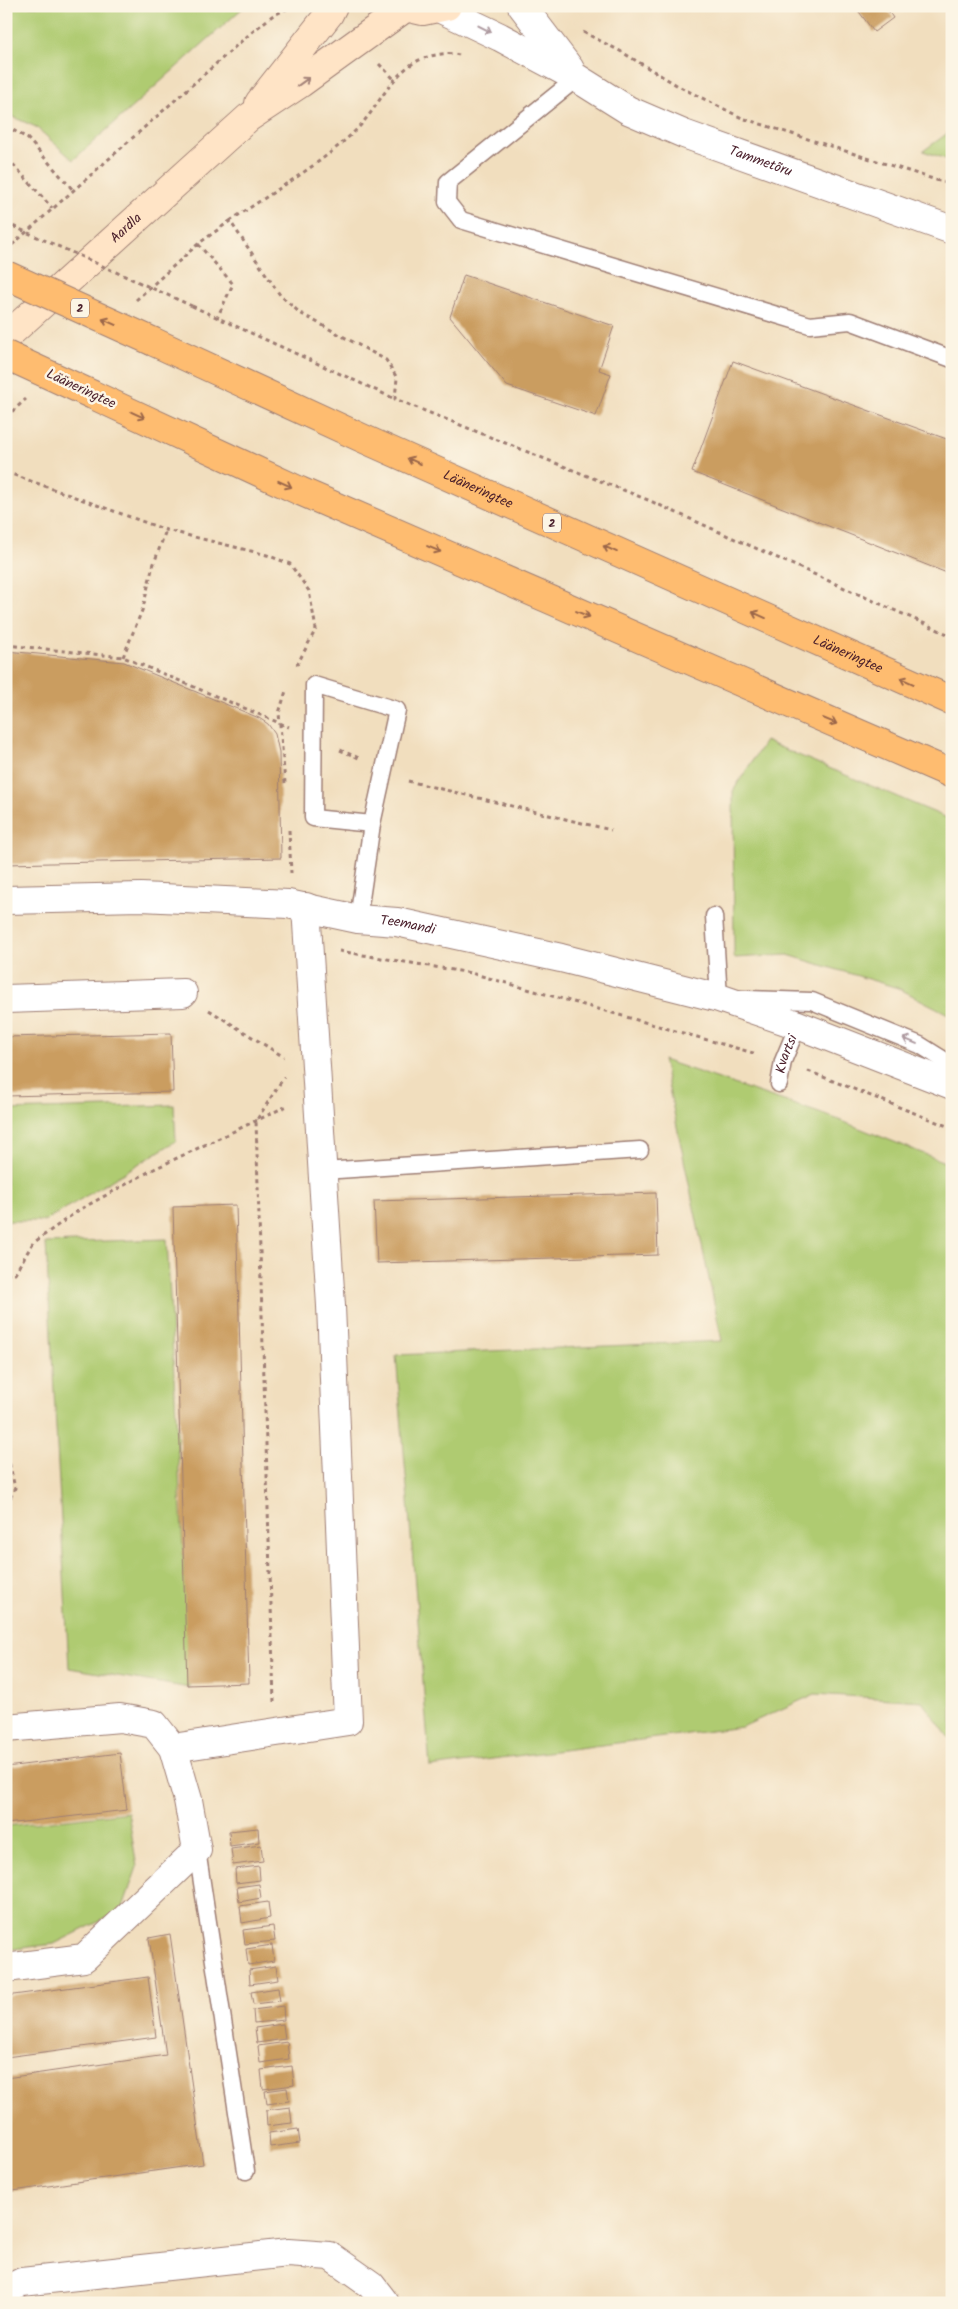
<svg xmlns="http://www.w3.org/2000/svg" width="958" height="2309" viewBox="0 0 958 2309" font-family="Kalam,sans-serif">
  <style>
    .green { fill: #afcb71; stroke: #7c754e }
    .building { fill: #ca9d60 }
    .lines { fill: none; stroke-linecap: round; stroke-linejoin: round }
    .lane-casing { stroke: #9e7e74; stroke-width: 19 }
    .street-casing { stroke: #9e7e74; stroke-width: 30 }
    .secondary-casing { stroke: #9e7e74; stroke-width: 30 }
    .highway-casing { stroke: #9e7e74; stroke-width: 30 }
    .path { stroke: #9e7e74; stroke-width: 3; stroke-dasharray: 4 4; stroke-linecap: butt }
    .lane { stroke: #fff; stroke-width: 16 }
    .street { stroke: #fff; stroke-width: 28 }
    .secondary { stroke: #ffe4c6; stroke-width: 28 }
    .highway { stroke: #febc70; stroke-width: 28 }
    .highway-bridge-casing { stroke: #9e7e74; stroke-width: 30; stroke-linecap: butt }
    .path-bridge { stroke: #9e7e74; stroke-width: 3; stroke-dasharray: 4 4; stroke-linecap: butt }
    .highway-bridge { stroke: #febc70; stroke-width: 28 }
    .oneway { stroke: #ae9aa0 }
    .oneway2 { stroke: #a48278 }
    .oneway3 { stroke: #9b664a }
    .labels { text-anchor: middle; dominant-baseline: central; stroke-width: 5; stroke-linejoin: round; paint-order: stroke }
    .shield { fill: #fcf5e5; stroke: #7f5f63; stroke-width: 1 }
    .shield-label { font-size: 12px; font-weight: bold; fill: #4a1f2b }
    .street-label { font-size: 14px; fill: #4a1f2b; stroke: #fcf5e5 }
  </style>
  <rect width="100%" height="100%" fill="#fcf5e5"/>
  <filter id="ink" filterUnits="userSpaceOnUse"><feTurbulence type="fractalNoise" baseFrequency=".02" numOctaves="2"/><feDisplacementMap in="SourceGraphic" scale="10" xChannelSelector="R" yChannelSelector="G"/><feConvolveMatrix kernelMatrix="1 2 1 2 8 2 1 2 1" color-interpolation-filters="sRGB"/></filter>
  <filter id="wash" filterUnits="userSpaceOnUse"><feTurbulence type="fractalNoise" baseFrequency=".0096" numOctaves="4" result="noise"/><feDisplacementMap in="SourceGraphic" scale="20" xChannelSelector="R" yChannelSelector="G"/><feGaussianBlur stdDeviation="1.12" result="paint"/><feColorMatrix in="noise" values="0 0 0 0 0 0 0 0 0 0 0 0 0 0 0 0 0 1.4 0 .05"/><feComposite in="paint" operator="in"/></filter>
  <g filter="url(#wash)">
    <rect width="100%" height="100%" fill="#f1debe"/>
    <path class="green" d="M6 6H245L73 160 36 127 6 114Z
      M952 130V161L923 151Z
      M765 741 952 820V1016L898 988 788 955 734 958 733 791Z
      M663 1060 834 1118 952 1165V1742L922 1701 815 1694 742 1727 430 1767 396 1355 722 1341Z
      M174 1105 176 1141 45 1221H6V1110Z
      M167 1239 190 1688 69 1668 46 1243Z
      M128 1812 137 1867 122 1910 54 1944 6 1950V1826Z"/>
    <g id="blocks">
      <path class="building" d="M860 6H885L893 18 874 32 857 9Z
        M464 275 614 326 599 370 611 374 596 416 507 386 450 317Z
        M733 361 952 441V575L692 472Z
        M6 651 124 662 259 718 268 724 275 734 279 752 281 858 6 864Z
        M171 1033 173 1092 6 1096V1037Z
        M656 1193 658 1255 377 1263 374 1201Z
        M236 1205 249 1683 187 1685 173 1207Z
        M120 1753 127 1810 6 1824V1767Z
        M258 1828 259 1842 230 1846 229 1831Z
        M261 1845 263 1861 233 1865 231 1849Z
        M259 1866 260 1880 236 1883 235 1869Z
        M259 1884 261 1898 239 1902 237 1887Z
        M268 1902 270 1918 242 1923 240 1906Z
        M273 1926 275 1941 245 1944 243 1930Z
        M170 1934 203 2164 6 2192V2078L166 2055 149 1938Z
        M272 1945 274 1961 248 1965 246 1949Z
        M276 1966 278 1980 250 1984 249 1970Z
        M148 1977 156 2037 6 2057V1996Z
        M278 1988 280 2001 253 2004 251 1992Z
        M283 2006 284 2020 254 2023 253 2010Z
        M283 2024 285 2039 257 2043 255 2028Z
        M287 2042 289 2059 260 2063 258 2046Z
        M292 2066 294 2085 263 2089 261 2070Z
        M287 2088 289 2101 267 2104 265 2091Z
        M290 2107 292 2123 267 2126 266 2110Z
        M298 2129 300 2143 270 2147 269 2133Z"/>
    </g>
  </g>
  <g filter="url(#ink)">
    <use href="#blocks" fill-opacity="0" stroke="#9e7e74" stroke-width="1"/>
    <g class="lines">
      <defs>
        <g id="lane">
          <path d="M577 78 448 182 447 202 461 220 810 325 850 321 952 359"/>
          <path d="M714 916 719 998 812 1001 920 1045 952 1065"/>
          <path d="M358 919 372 824 397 710 314 685 313 818 372 824"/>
          <path id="s1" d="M779 1084 783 1061 798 1025"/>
          <path d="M323 1171 640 1150"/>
          <path d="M197 1850 246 2171"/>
        </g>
        <g id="street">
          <path d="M522 6 570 69"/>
          <path id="s2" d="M441 9 500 37 577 78 628 110 684 134 952 230"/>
          <path id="s3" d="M6 900 141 897 288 904 358 919 397 922 561 958 719 998 798 1025 952 1085"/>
          <path d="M6 999 183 993"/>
          <path d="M6 1728 120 1718 154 1724 173 1748 188 1800 197 1850 84 1958 6 1968"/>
          <path d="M173 1748 348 1721 331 1306 306 907"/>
          <path d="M6 2290 22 2282 288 2253 330 2256 371 2285 385 2303"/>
        </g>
        <g id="secondary">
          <path d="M401 6 423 11 447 6"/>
          <path d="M259 103 329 14 333 6"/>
          <path id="s4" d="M6 337 248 118 301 83 405 8"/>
        </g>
        <g id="highway">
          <path id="s5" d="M154 342 362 438 952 701"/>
          <path d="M93 395 300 491 952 774"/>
        </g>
      </defs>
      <use href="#lane" class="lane-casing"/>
      <use href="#street" class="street-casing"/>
      <use href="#secondary" class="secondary-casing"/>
      <use href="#highway" class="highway-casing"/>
      <path class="path" d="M583 32 620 51 680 87 742 118 952 185
        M379 64 395 80
        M6 126 27 138 72 189
        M6 164 12 163 52 208
        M230 221C272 192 321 165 357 129 377 109 388 80 412 64 424 56 446 51 459 55
        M198 244 233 284 217 318
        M12 245 245 38 272 16 293 6
        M136 300 198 244 230 221 280 295 300 313 386 360 397 378 395 399 648 500 952 636
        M192 306 395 399
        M6 417 26 399
        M6 472 166 530 267 555 290 564 309 591 316 629 297 665
        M6 645 123 657 289 727
        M123 657 143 608 152 569 166 530
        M340 750 359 758
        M408 781 611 830
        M285 783 279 713 286 691
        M289 830 291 873
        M339 951 471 973 757 1054
        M209 1010 284 1057
        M808 1071 952 1128
        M6 1274 15 1273 33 1243 79 1210 154 1169 287 1106
        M6 1448 15 1488 6 1507
        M274 1702 256 1121 284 1077"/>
      <use href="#lane" class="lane"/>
      <use href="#street" class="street"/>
      <use href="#secondary" class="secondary"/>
      <use href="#highway" class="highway"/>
      <defs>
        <path id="highway-bridge" d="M6 275 154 342
          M6 355 93 395"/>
      </defs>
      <use href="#highway-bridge" class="highway-bridge-casing"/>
      <path class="path-bridge" d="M6 223 192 306"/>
      <use href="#highway-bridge" class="highway-bridge"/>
    </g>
    <defs><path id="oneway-shaft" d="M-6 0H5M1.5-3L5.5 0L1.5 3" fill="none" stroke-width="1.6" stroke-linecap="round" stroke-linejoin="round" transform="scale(1.25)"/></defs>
    <g class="oneway">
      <use href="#oneway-shaft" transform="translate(485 29) rotate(27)"/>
      <use href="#oneway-shaft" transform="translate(910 1041) rotate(-157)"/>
    </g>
    <use class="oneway2" href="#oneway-shaft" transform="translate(303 82) rotate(-36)"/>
    <g class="oneway3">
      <use href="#oneway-shaft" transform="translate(109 322) rotate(-156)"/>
      <use href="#oneway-shaft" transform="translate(138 415) rotate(25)"/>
      <use href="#oneway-shaft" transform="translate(414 461) rotate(-156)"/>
      <use href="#oneway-shaft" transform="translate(285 484) rotate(25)"/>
      <use href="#oneway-shaft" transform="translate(434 549) rotate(23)"/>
      <use href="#oneway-shaft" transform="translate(610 549) rotate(-156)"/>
      <use href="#oneway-shaft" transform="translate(583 614) rotate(23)"/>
      <use href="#oneway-shaft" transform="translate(759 615) rotate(-156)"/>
      <use href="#oneway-shaft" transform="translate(907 681) rotate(-156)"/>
      <use href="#oneway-shaft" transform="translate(830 721) rotate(23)"/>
    </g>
  </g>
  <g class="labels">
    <g class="shield">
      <rect x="71" y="298.5" width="18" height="19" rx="4"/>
      <rect x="543" y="513.5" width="18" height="19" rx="4"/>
    </g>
    <g class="shield-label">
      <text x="80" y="308">2</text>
      <text x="552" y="523">2</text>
    </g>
    <g class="street-label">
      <text stroke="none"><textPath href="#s2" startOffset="355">Tammetõru</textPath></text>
      <text stroke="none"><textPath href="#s4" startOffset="162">Aardla</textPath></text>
      <text transform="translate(81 389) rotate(25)">Lääneringtee</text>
      <text stroke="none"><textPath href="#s5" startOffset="356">Lääneringtee</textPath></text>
      <text stroke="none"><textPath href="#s5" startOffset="761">Lääneringtee</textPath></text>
      <text stroke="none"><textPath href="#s3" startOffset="404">Teemandi</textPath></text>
      <text stroke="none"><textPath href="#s1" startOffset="31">Kvartsi</textPath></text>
    </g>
  </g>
  <rect width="958" height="2309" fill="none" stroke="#fcf5e5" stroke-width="25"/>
</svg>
